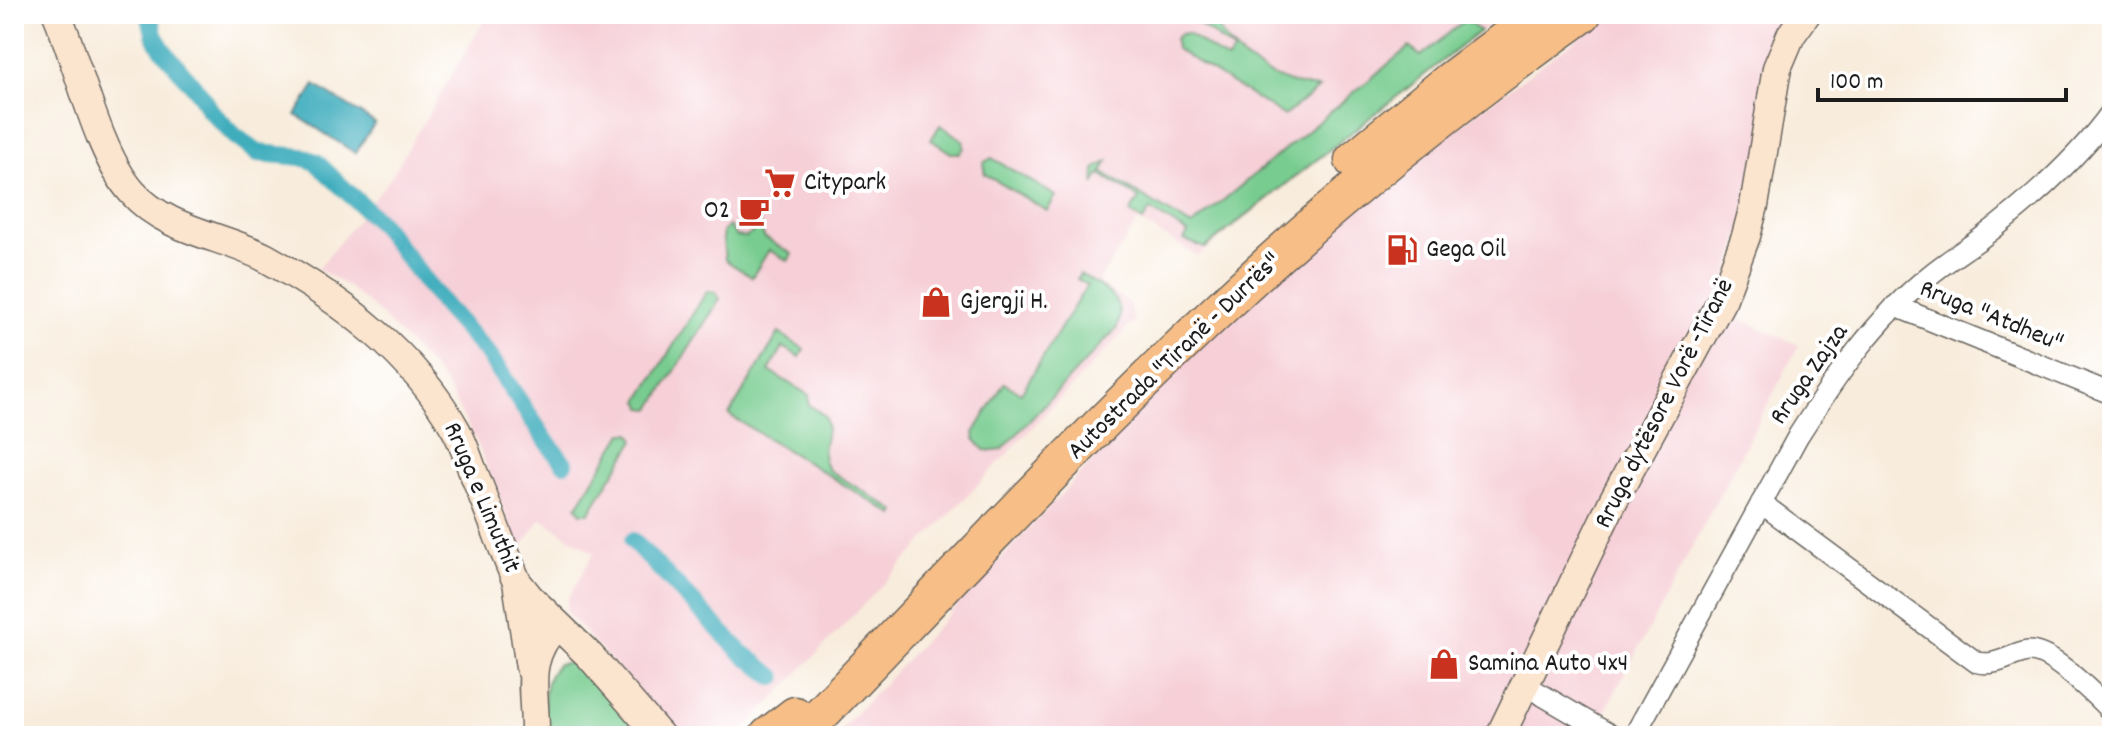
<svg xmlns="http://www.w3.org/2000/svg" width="2126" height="750" viewBox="0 0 2126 750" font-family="Dekko,sans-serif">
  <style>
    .built { fill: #f6cfd7 }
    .green { fill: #78cc90; stroke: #4a7456; stroke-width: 2 }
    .water { fill: #3fadbd; stroke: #2e646c; stroke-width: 2 }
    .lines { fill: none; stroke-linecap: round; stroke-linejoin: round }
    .canal { stroke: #3fadbd; stroke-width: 18 }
    .street-casing { stroke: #69655f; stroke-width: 23 }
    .secondary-casing { stroke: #69655f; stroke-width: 31 }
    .highway-casing { stroke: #69655f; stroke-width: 39 }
    .street { stroke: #fff; stroke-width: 20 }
    .secondary { stroke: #fce5cf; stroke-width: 28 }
    .highway { stroke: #f7be87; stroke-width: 36 }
    .labels { text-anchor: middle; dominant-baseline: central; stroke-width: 8; stroke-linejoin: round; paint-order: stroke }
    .poi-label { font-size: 26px; fill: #1c1c1c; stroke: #fff; text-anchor: start }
    .street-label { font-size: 26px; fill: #1c1c1c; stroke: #fff }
  </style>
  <rect width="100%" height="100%" fill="#fff"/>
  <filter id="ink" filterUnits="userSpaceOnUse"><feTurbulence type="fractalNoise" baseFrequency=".0125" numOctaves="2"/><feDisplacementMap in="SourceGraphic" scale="16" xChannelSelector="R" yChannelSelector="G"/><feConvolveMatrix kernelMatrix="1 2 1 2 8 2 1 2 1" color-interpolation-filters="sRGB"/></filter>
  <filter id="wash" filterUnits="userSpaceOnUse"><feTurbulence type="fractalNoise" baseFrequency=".006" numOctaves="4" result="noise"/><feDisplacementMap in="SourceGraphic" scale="32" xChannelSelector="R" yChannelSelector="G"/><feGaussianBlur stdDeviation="1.8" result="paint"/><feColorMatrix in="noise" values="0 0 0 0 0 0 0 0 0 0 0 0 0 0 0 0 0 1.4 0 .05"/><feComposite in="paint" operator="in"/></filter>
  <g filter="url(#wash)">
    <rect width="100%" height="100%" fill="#f8ecdc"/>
    <path class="built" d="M488 14H1502L1198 256 1138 221 1098 282 1129 303 1134 321 738 736H679L567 613V600L594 553 541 519 520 550 478 445 446 385 429 364 376 310 347 286 318 269 389 180Z
      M1611 14H1806L1718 309 1799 345 1592 736H835L1196 350 1362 197Z"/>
    <path class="green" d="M1197 14H1211C1229 58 1273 84 1319 88L1284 116 1176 49 1175 39 1180 34 1187 33 1227 60 1234 51 1197 22 1195 18Z
      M1465 20 1480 31 1205 248 1184 240 1188 233 1150 210 1143 221 1130 213 1139 198 1100 174 1094 184 1095 169 1108 161 1102 172 1192 226 1409 47 1421 56Z
      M940 125 963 140 964 148 960 153H951L931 140Z
      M992 158 1056 196 1047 211 985 174 983 163Z
      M759 220 764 237 792 254 788 261 769 250 752 277 725 260 722 232 729 226 736 236 745 237 752 233 756 221Z
      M1080 274C1102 288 1127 297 1117 328L1003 449 997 451 984 450 975 440 974 433 1004 383 1021 393 1087 285 1077 279Z
      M707 291 715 292 720 299 651 409 643 408 639 401Z
      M779 333 804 349 800 357 783 347 769 371 809 395V405L825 416C832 435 815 453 829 470L896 511 894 515 729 415Z
      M623 433H631L635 440 589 513H581L577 506Z
      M576 661 646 736H545C545 712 539 681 558 664Z"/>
    <path class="water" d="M315 85 375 123 355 153 296 115Z"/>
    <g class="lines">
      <path class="canal" d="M149 14 155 37 163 50 201 95 208 108 235 136 258 153 302 157 316 162 381 224 446 308 488 354 546 441 564 463
        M633 541 741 652 774 677"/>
    </g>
  </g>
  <g filter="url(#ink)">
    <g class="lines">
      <defs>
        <path id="street" d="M1895 306 2112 394
          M1761 503 1976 662C1995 667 2008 656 2025 652 2049 646 2096 697 2112 712
          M1525 685 1612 736
          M1634 736 1798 436C1835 378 1875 319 1930 275 1946 262 1963 251 1980 239 2029 202 2076 161 2112 111"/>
        <path id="secondary" d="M57 14C78 63 98 154 132 192 166 231 222 235 266 258 342 300 413 353 456 430 463 442 467 456 472 469 488 507 501 545 517 582L530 598 590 656 660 736
          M517 582 530 668
          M535 736C536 691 522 662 556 625
          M1500 736 1613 501 1723 298 1746 236 1754 206 1777 68 1791 35 1806 14"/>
        <path id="highway" d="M1353 160 1449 81 1539 14
          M768 736 795 715
          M800 736C940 591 1077 442 1225 304 1336 199 1458 103 1583 14"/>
      </defs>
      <use href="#street" class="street-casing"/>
      <use href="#secondary" class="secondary-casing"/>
      <use href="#highway" class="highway-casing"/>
      <use href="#street" class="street"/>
      <use href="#secondary" class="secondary"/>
      <use href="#highway" class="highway"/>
    </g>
  </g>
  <defs>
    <symbol id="supermarket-bare" viewBox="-9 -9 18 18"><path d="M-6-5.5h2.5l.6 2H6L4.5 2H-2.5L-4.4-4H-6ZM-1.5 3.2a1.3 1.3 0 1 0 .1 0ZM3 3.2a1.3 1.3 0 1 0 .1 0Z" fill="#c8321e" stroke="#fff" stroke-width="2.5" paint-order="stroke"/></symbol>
    <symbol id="cafe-bare" viewBox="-9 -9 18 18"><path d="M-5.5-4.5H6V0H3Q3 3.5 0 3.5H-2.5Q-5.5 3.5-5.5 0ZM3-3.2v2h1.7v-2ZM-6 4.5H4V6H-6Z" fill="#c8321e" stroke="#fff" stroke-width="2.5" paint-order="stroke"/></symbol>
    <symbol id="fuel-bare" viewBox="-9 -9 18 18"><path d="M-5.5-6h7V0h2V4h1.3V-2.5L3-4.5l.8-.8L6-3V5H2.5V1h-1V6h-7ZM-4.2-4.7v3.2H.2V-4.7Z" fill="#c8321e" stroke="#fff" stroke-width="2.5" paint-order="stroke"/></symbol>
    <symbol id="shop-bare" viewBox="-9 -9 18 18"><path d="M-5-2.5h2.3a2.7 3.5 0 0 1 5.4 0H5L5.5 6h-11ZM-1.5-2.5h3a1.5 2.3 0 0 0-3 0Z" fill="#c8321e" stroke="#fff" stroke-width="2.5" paint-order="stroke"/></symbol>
  </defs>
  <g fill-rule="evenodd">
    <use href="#supermarket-bare" x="758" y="161" width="44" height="44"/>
    <use href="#cafe-bare" x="732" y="189" width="44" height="44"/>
    <use href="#fuel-bare" x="1380" y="228" width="44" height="44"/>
    <use href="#shop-bare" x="914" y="280" width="44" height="44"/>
    <use href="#shop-bare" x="1422" y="642" width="44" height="44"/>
  </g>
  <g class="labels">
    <g class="poi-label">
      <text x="804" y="183">Citypark</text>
      <text x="730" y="211" text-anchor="end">O2</text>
      <text x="1426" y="250">Gega Oil</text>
      <text x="960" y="302">Gjergji H.</text>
      <text x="1468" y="664">Samina Auto 4x4</text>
    </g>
    <g class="street-label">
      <text transform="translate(1991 317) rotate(22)">Rruga "Atdheu"</text>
      <text transform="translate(1175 357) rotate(-44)">Autostrada "Tiranë - Durrës"</text>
      <text transform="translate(1810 375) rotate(-55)">Rruga Zajza</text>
      <text transform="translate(1665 404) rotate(-63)">Rruga dytësore Vorë -Tiranë</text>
      <text transform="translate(481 498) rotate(67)">Rruga e Limuthit</text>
    </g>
  </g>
  <rect width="2126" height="750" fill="none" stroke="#fff" stroke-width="48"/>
  <path d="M1818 88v12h248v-12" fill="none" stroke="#1c1c1c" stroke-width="4"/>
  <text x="1830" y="88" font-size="24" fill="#1c1c1c" stroke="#ffffff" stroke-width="6" paint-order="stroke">100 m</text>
</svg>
